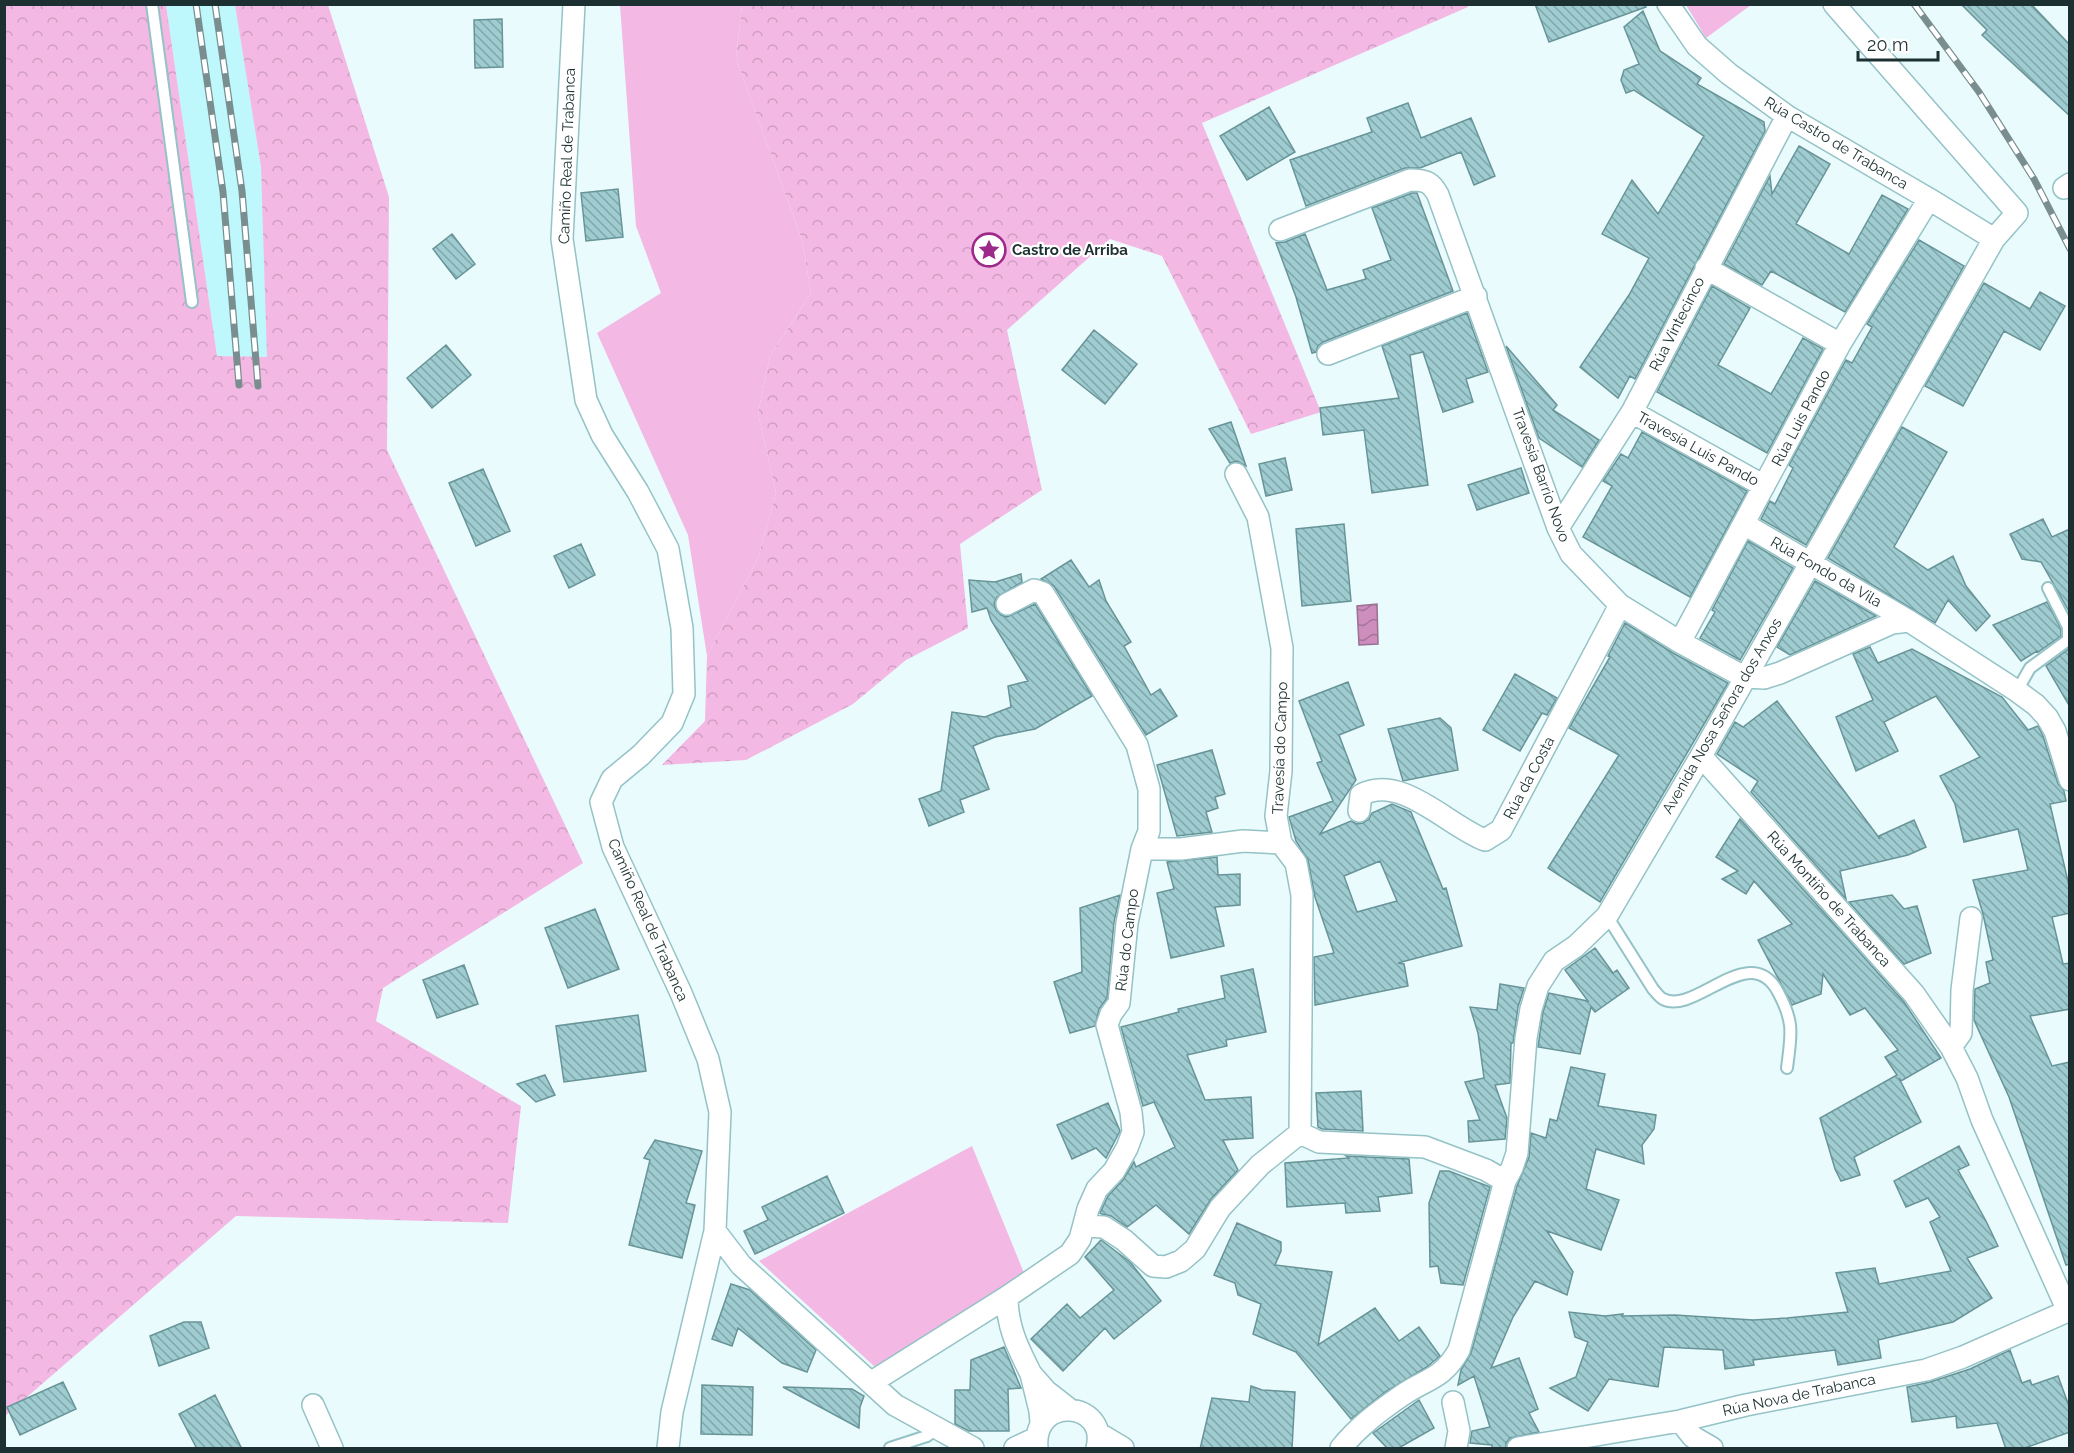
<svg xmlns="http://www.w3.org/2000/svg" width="2074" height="1453" viewBox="0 0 2074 1453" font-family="Raleway,sans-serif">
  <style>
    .built { fill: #bef7fc }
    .green { fill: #f3b8e4 }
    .forest { fill: url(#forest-crowns) }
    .water { fill: url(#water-waves); stroke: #987193; stroke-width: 1.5 }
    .building { fill: url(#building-back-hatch); stroke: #689498; stroke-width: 1.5; fill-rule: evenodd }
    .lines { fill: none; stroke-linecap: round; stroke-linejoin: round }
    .service-casing { stroke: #95c2c6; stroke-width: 14 }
    .minor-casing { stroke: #95c2c6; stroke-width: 24 }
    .service { stroke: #fff; stroke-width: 10 }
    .minor { stroke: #fff; stroke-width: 21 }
    .rail-casing { stroke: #7b8e8f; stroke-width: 7 }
    .rail { stroke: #fff; stroke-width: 4.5; stroke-dasharray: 14; stroke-linecap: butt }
    .labels { text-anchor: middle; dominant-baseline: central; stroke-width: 4.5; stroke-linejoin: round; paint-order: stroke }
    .street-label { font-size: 15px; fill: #1d3031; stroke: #fff }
    .poi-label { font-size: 15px; font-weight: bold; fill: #1d3031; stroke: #fff; text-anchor: start }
  </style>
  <defs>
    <pattern id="forest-crowns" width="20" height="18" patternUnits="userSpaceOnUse" patternTransform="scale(1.5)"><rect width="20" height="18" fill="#f3b8e4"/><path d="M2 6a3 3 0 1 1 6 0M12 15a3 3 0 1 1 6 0" fill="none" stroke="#d09ec4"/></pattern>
    <pattern id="water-waves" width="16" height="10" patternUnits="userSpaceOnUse" patternTransform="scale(1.5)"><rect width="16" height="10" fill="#cd8dbd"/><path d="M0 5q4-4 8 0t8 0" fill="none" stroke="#a6749a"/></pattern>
    <pattern id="building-back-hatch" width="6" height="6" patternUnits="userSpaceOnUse" patternTransform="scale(1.5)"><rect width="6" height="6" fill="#9eccd0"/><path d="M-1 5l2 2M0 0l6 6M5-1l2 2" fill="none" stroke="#80a6a9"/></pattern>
  </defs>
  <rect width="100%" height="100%" fill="#e9fbfc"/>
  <path class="built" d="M166 5H235L261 167 268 357 217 356Z"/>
  <path class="green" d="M620 5H742L736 58 802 240 811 293 770 356 758 413 776 493 758 558 707 656 688 535 597 333 661 293 636 226Z
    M1686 5H1751L1706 38Z
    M972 1146 1024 1273 875 1367 759 1261Z"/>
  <path class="forest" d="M5 5H166L217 356 267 357 261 167 235 5H328L389 197 387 450 583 863 383 988 376 1021 521 1106 508 1223 236 1216 5 1416Z
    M742 5H1467L1468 7 1202 123 1321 412 1251 434 1162 256 1110 239 1007 330 1042 490 960 544 968 628 906 660 853 704 746 760 662 765 705 721 707 656 758 558 776 493 758 413 770 356 811 293 802 240 736 58Z"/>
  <path class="water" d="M1377 604 1378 644 1359 645 1357 606Z"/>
  <path class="building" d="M1535 4H1645L1646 7 1549 42Z
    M1961 4H2031L2070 45V116L1982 35 1987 30Z
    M1643 11 1660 51 1701 78 1697 84 1764 122 1765 131 1635 379 1630 376 1618 398 1580 367 1629 295 1649 258 1602 234 1632 180 1658 214 1704 136 1634 90 1626 93 1621 80 1624 70 1639 64 1624 27Z
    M502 19 503 67 475 68 474 20Z
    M1408 103 1421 138 1471 118 1495 176 1474 185 1461 152 1420 168H1405L1306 206 1290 160 1372 132 1367 118Z
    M1269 107 1295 152 1247 180 1220 136Z
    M1799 146 1830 164 1796 224 1849 254 1882 195 1908 209 1845 312 1771 271 1762 285 1724 264 1770 176 1772 194Z
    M618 189 623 237 586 241 581 193Z
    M1412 193H1417L1453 291 1323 342 1318 346 1316 352 1312 353 1296 297 1276 243 1285 242 1305 234 1327 290 1366 279 1363 270 1391 260 1372 208Z
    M452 234 475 264 456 279 433 249Z
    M1919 240 1964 266 1806 545 1761 519 1770 501 1775 504 1793 468 1789 465 1846 360 1852 363 1872 327 1867 324Z
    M1984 283 2030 309 2040 292 2065 306 2040 350 2004 331 1963 406 1925 386Z
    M1712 286 1750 308 1718 365 1771 394 1803 338 1823 349 1767 453 1657 392Z
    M1467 313 1488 372 1466 379 1473 402 1443 412 1423 352 1410 355 1428 485 1372 493 1364 430 1323 435 1320 408 1399 398 1382 346Z
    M1094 330 1137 364 1105 404 1062 370Z
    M446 345 471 375 432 408 407 378Z
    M1506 346 1557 405 1553 410 1599 440 1582 467 1539 438Z
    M1231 422 1246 466 1237 461 1230 463 1209 429Z
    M1902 427 1947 452 1894 547 1928 570 1953 556 1966 586 1990 616 1976 631 1948 600 1935 623 1828 558Z
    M1642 432 1747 491 1690 597 1583 537 1612 486 1603 481 1621 454 1628 458Z
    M1285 458 1292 490 1266 496 1259 464Z
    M1521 468 1529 493 1477 510 1468 485Z
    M483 469 510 531 476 546 449 483Z
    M2043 519 2052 537 2070 529V613L2041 562 2022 559 2010 534Z
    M1344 524 1351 601 1302 606 1296 529Z
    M1748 541 1793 568 1740 660 1700 638 1715 612 1712 610Z
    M581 544 595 575 569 588 554 556Z
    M1071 560 1089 587 1099 580 1106 601 1131 642 1124 646 1151 695 1160 689 1177 716 1146 735 1054 586 1041 579Z
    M1021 574 1022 582 997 597 994 603 996 610 1001 615 1007 617 1035 604 1092 696 1035 729 995 737 973 746 989 789 960 800 964 812 929 826 919 799 941 791 952 712 985 717 1011 707 1008 686 1028 681 991 620 987 608 972 612 969 580 995 582Z
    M1815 581 1876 616 1790 655 1777 647Z
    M2047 602 2061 629V636L2038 652 2037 651 2021 661 1993 625Z
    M1625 623 1673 653 1728 683 1600 902 1548 868 1619 755 1569 728 1610 657 1608 656Z
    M1870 647 1878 663 1912 649 2002 697 2028 730 2038 726 2043 736 2058 784 2064 791 2066 801 2050 804 2070 890V913L2052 917 2063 964 2070 963V1009L2030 1016 2052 1066 2070 1062V1264L2066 1265 2009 1097 1974 1020 1975 989 1990 983 1986 962 1993 960 1983 914 1973 880 2028 870 2018 829 1964 842 1955 804 1940 776 1980 757 1936 696 1884 722 1898 751 1856 771 1836 717 1873 700 1853 654Z
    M2070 648V707L2046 666Z
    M1515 674 1557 698 1547 715 1542 713 1520 751 1483 730Z
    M1348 682 1364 725 1339 735 1356 780 1320 834 1351 821 1357 824 1363 823 1369 819 1372 813 1392 804 1411 812 1443 889 1446 888 1462 946 1398 963 1404 964 1408 986 1315 1005 1314 957 1334 953 1315 897 1308 860 1296 841 1289 817 1333 801 1317 763 1322 761 1299 701ZM1380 861 1397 901 1357 912 1344 876Z
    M1777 701 1880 839 1879 836 1914 820 1926 847 1908 855 1840 871 1846 899 1751 792 1758 781 1717 754 1735 722 1743 727Z
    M1440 718 1451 728 1458 770 1403 781 1388 729Z
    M1212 750 1225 794 1215 797 1218 808 1206 812 1212 832 1177 836 1157 765Z
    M1740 819 1904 1002 1941 1058 1901 1081 1899 1078 1921 1122 1854 1157 1860 1175 1841 1181 1835 1169 1820 1118 1897 1075 1885 1057 1898 1050 1865 1008 1850 1015 1823 974 1821 994 1792 1005 1758 940 1792 924 1754 881 1746 894 1722 879 1738 871 1716 857Z
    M1217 857 1218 875 1240 874V905L1215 907 1224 946 1171 958 1157 893 1174 889 1167 862Z
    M1120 895 1114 922 1107 998 1099 1009 1095 1026 1070 1033 1054 982 1082 972 1080 908Z
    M1892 895 1904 909 1917 906 1931 953 1904 964 1849 902Z
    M595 909 619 969 568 988 545 928Z
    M1595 948 1613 973 1617 970 1629 988 1595 1012 1591 1007 1580 1054 1538 1047 1543 1012 1549 993 1588 1001 1565 970Z
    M464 965 478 1004 437 1018 423 980Z
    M1253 969 1266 1032 1226 1040 1227 1046 1187 1055 1205 1100 1251 1097 1253 1138 1223 1140 1238 1170 1211 1199 1189 1234 1156 1205 1127 1227 1111 1216 1102 1214 1100 1213 1108 1196 1123 1180 1134 1162 1136 1167 1175 1147 1154 1102 1143 1106 1121 1027 1179 1012 1178 1009 1225 998 1221 976Z
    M1500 984 1524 988 1518 1007 1513 1043H1511L1510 1083 1495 1085 1507 1118 1505 1139 1469 1142 1468 1121 1480 1120 1465 1082 1484 1078 1478 1033 1470 1007 1497 1010Z
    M638 1015 646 1071 564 1082 556 1026Z
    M1571 1067 1605 1074 1598 1106 1656 1115 1654 1129 1642 1145 1644 1164 1596 1149 1586 1189 1619 1200 1601 1250 1547 1231 1573 1272 1567 1295 1535 1281 1513 1317 1491 1368 1519 1358 1538 1409 1529 1413 1539 1432 1510 1438 1506 1443V1449H1492V1445L1470 1443 1472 1431 1490 1427 1474 1376 1458 1385 1461 1370 1471 1353 1517 1186 1529 1157 1531 1133 1546 1138 1550 1119 1557 1121Z
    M545 1075 555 1095 536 1102 517 1084Z
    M1361 1091 1363 1131 1322 1129 1318 1127 1316 1093Z
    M1108 1103 1120 1131 1106 1158 1096 1148 1072 1159 1057 1125Z
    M655 1140 702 1151 686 1203 695 1205 682 1258 629 1245 650 1160 644 1158Z
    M1959 1146 1969 1165 1958 1170 1986 1221 1998 1246 1967 1258 1992 1298 1953 1322 1878 1340 1881 1358 1838 1365 1835 1350 1753 1360 1754 1365 1725 1369 1723 1350 1664 1347 1658 1387 1609 1379 1588 1411 1550 1388 1576 1377 1588 1342 1575 1337 1569 1312 1605 1316 1623 1314 1622 1316 1675 1315 1753 1320 1787 1318 1848 1312 1836 1273 1875 1268 1879 1284 1951 1271 1930 1222 1940 1217 1928 1198 1906 1207 1894 1181Z
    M1346 1156 1409 1159 1412 1193 1378 1197 1380 1211 1346 1213 1345 1203 1287 1207 1285 1163 1349 1158Z
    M1440 1171H1449L1490 1187 1463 1285 1441 1283 1438 1266 1430 1267 1429 1203Z
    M827 1176 844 1213 755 1254 744 1231 768 1220 762 1207Z
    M1237 1223 1281 1242V1251L1275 1265 1332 1272 1318 1345 1375 1308 1399 1341 1419 1327 1440 1356 1427 1367 1385 1392 1351 1419 1296 1352 1253 1334 1261 1304 1238 1295 1235 1283 1214 1275Z
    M1101 1240 1130 1262 1161 1301 1114 1339 1105 1328 1063 1371 1031 1339 1067 1304 1080 1318 1114 1290 1085 1257Z
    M731 1284 750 1290 816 1350 807 1372 782 1363 738 1328 732 1346 712 1339Z
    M184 1322H201L209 1348 159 1366 150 1336Z
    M1004 1347 1021 1388 1008 1389 1009 1431H969L955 1424V1390H970L971 1360Z
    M2010 1350 2022 1383 2030 1380 2032 1385 2058 1376 2070 1409V1432L2022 1449H2006L1997 1423 1957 1428 1956 1416 1912 1422 1907 1387 1930 1382 1970 1369Z
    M63 1382 76 1409 20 1435 7 1407Z
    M702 1385 753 1387 752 1435 701 1434Z
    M1251 1386 1262 1390 1295 1392 1292 1449H1200L1212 1398 1249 1402Z
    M783 1387 852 1389 864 1396 860 1407 859 1428Z
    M215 1395 242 1449H197L179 1414Z
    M1419 1400 1434 1428 1397 1449H1388L1373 1433Z"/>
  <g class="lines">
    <defs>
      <path id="service" d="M152 4 192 302
        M2017 691 2030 668 2068 640V627L2048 588
        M1607 916 1653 989C1656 992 1659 997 1663 999 1695 1016 1750 939 1778 992 1795 1023 1791 1035 1787 1068
        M890 1448 927 1436 936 1429"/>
      <path id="minor" d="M574 4 562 239 586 400 602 435 638 492 668 549 682 628 684 694 672 723 641 755 612 779 601 802 613 847 681 993 708 1059 720 1112 715 1231 672 1412 668 1448
        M1668 4 1697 46 1729 74 1787 116 1929 199 1994 239
        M2064 188 2070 184
        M1280 230 1410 180C1426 180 1431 182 1438 195L1558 528 1571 554 1620 605 1680 642 1744 677 1764 678 1780 673 1892 623 1909 621 2017 691 2036 705 2047 717 2055 731 2070 780
        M1706 268 1840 344
        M1328 354 1476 296
        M1632 412 1764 486
        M1236 474 1258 517 1282 648 1281 771 1276 816 1281 843 1296 863 1302 895 1300 1133 1319 1142 1425 1147 1486 1170 1505 1181
        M1744 524 1909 621
        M1558 528 1632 412 1787 116
        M1007 604 1034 590 1043 593 1137 745 1149 789V831L1142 849 1127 923 1119 1003 1111 1014 1107 1025 1131 1112 1133 1132 1127 1148 1114 1171 1097 1189 1088 1209 1080 1239 1070 1254 1007 1297C1007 1327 1018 1348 1031 1374
        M1680 642 1840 344 1929 199
        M1701 756 1914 994 1951 1047 1967 1078 1982 1120 2068 1311
        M1359 811 1361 795C1401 773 1448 826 1485 840L1501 830 1620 605
        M1142 849H1181L1243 841 1281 843
        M1951 1047 1961 1033 1962 990 1971 918
        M1084 1226 1104 1227 1124 1240 1153 1266 1166 1267 1181 1261 1195 1249 1220 1208 1260 1165 1300 1133
        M715 1231 741 1265 895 1405 973 1448
        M872 1382 1007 1297
        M1453 1402 1459 1431 1456 1448
        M313 1405 332 1448
        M1680 1421 1693 1437 1712 1448
        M1041 1423 1040 1411 1031 1374 1046 1391 1069 1409
        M1098 1433 1123 1448
        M1015 1448 1036 1438
        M1037 1448C1032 1394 1109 1401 1097 1448
        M1341 1448C1359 1426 1378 1412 1401 1396 1427 1378 1442 1380 1459 1350L1505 1181 1512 1168 1517 1153 1526 1038 1531 1009 1538 986 1554 961 1576 946 1607 916 1701 756 1994 239 2017 213 1834 4
        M1518 1448 1680 1421 1746 1405 1926 1370 1963 1357 2070 1310"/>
    </defs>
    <use href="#service" class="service-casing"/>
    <use href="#minor" class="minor-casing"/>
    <use href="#service" class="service"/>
    <use href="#minor" class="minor"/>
    <defs>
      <path id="rail" d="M196 4 223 192 239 385
        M215 4 242 191 258 386
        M1914 4 1979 92 2034 179 2070 249"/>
    </defs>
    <use href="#rail" class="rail-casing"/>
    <use href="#rail" class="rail"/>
  </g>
  <defs>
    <symbol id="sight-ring" viewBox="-11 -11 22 22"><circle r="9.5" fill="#fff" stroke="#9c2a88" stroke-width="1.5"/><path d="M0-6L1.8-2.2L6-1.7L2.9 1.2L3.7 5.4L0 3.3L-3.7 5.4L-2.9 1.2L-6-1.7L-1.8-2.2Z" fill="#9c2a88"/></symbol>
  </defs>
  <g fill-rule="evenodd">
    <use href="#sight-ring" x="970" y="231" width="38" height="38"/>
  </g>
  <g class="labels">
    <g class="street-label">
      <text transform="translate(1836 143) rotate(31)">Rúa Castro de Trabanca</text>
      <text transform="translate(567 156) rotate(-88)">Camiño Real de Trabanca</text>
      <text transform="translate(1677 324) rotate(-63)">Rúa Vintecinco</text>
      <text transform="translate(1801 418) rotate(-62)">Rúa Luis Pando</text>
      <text transform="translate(1698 449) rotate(29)">Travesía Luis Pando</text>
      <text transform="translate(1541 475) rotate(70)">Travesía Barrio Novo</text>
      <text transform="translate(1826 572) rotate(30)">Rúa Fondo da Vila</text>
      <text transform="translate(1722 716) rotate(-60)">Avenida Nosa Señora dos Anxos</text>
      <text transform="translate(1280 748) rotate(-88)">Travesía do Campo</text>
      <text transform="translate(1529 778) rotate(-62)">Rúa da Costa</text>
      <text transform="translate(1829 899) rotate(48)">Rúa Montiño de Trabanca</text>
      <text transform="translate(648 920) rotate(66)">Camiño Real de Trabanca</text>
      <text transform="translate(1127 940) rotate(-83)">Rúa do Campo</text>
      <text transform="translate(1799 1395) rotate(-12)">Rúa Nova de Trabanca</text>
    </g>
    <g class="poi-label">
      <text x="1012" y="250">Castro de Arriba</text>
    </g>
  </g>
  <rect width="2074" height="1453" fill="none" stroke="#1d3031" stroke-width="12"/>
  <path d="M1858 51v9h80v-9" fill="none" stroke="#1d3031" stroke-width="3"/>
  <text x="1867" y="51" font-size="18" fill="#1d3031" stroke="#ffffff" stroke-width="4.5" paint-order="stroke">20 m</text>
</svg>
